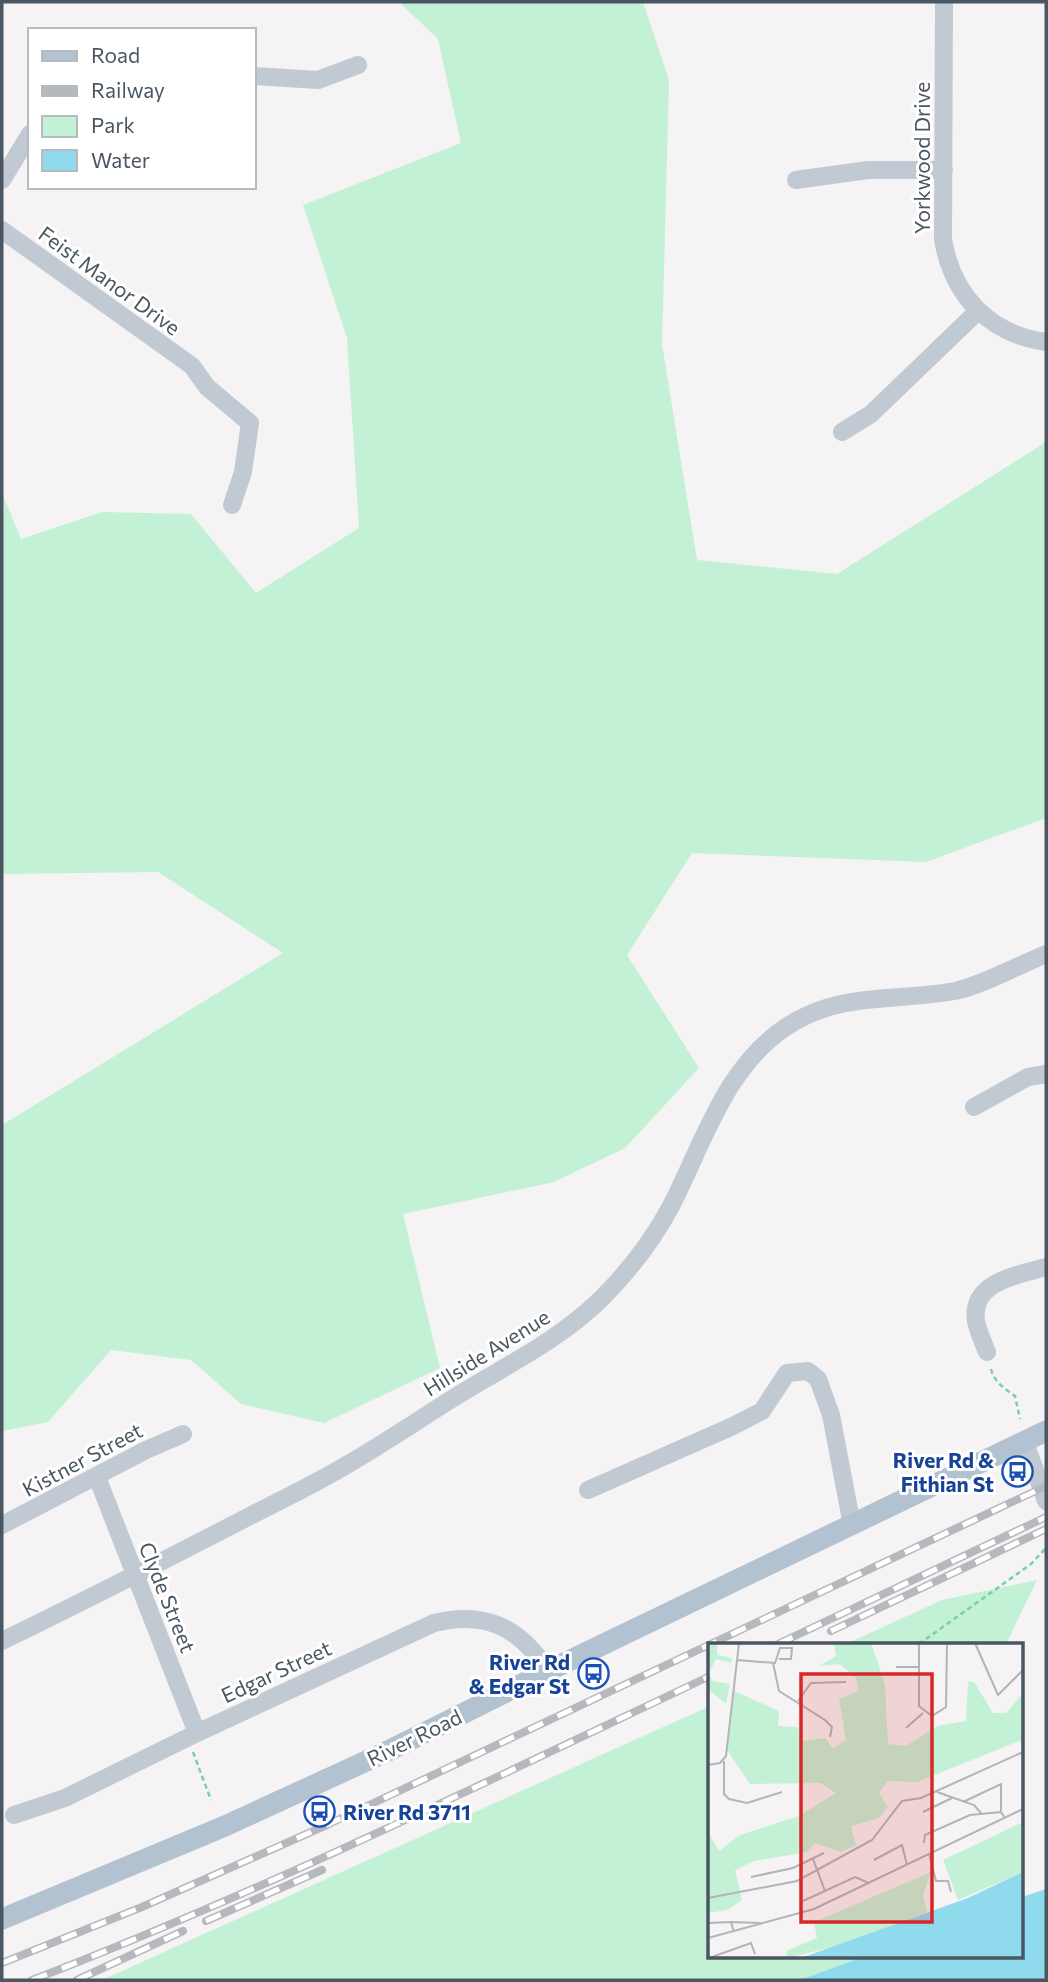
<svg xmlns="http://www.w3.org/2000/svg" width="1048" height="1982" viewBox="0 0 1048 1982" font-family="Commissioner,sans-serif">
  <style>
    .green { fill: #c3f1d5 }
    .water { fill: #90daee }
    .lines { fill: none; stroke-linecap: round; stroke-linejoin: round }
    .path { stroke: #7ad0a6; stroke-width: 2.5; stroke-dasharray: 5 3.5; stroke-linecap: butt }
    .minor { stroke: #c1cad2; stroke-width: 18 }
    .major { stroke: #b3c2d1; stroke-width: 21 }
    .rail-casing { stroke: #b5b8bd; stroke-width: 8 }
    .rail { stroke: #fff; stroke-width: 5; stroke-dasharray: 16; stroke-linecap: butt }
    .labels { text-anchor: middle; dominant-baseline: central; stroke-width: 6; stroke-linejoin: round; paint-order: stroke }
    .street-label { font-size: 21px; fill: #4a5661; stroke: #fff }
    .transit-label { font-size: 21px; font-weight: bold; fill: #164399; stroke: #fff; text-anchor: end }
    .inset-road { fill: none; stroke: #b1b4b9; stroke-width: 2 }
    .view { fill: #d62828; fill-opacity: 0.15; stroke: #d62828; stroke-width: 3.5 }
    .inset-edge { fill: none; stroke: #4a5661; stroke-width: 3.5 }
  </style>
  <rect width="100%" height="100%" fill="#f5f3f3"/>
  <path class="green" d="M399 2H643L669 80 662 344 697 560 837 574 1046 442V818L926 862 692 853 627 955 699 1068 625 1148 554 1182 403 1214 440 1368 324 1423 241 1404 191 1360 111 1350 48 1422 2 1431V1125L283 953 158 872 2 874V493L21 539 102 512 191 514 256 593 359 528 347 338 303 205 461 143 438 39Z
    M1037 1580 1006 1644H846L942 1600Z
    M710 1706V1956H865L800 1980H102Z"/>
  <path class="water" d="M1046 1889V1980H800L865 1956H1022V1897Z"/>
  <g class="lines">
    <path class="path" d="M991 1369C994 1382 1005 1389 1015 1396L1020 1419
      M919 1644 1031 1564 1046 1548
      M193 1752 211 1800"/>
    <path class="minor" d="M944 2 943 239C952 295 989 334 1046 342
      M254 76 318 80 358 65
      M2 180 30 134
      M796 180 868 170H944
      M2 230 192 366 207 387 250 423 243 472 232 505
      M842 432 871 414 978 311
      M974 1107 1028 1077 1046 1074
      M987 1352C983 1342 978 1331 976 1321 970 1281 1019 1275 1046 1267
      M1025 1442 1046 1501
      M97 1477 197 1733
      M588 1490 733 1426 762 1411 787 1373 808 1371 818 1379 831 1415 852 1525
      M2 1525 146 1450 183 1434
      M2 1641C84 1601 165 1560 246 1518 281 1500 317 1483 350 1463 386 1442 420 1419 455 1397 505 1366 558 1341 601 1299 628 1272 653 1240 671 1206 703 1144 725 1067 786 1027 840 991 895 1002 955 991 983 985 1019 965 1046 954
      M14 1815 65 1798 197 1733 434 1623C486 1610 520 1628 548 1671"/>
    <path class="major" d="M2 1919 225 1826 386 1752 548 1671 1046 1431"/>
    <defs>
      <path id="rail" d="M831 1631 1046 1529
        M778 1644 1046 1517
        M206 1921 322 1870
        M2 1963 142 1907 329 1824 1046 1486
        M32 1980C264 1891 486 1782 710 1676
        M77 1980 183 1931"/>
    </defs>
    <use href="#rail" class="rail-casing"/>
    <use href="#rail" class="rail"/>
  </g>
  <defs>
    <symbol id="bus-ring" viewBox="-11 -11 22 22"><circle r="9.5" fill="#fff" stroke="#1a4fb4" stroke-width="1.5"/><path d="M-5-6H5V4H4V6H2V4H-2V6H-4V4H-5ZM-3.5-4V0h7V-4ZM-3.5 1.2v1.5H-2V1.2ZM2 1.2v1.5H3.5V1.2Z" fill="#1a4fb4"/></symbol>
  </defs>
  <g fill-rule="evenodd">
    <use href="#bus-ring" x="1000" y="1454" width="35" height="35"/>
    <use href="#bus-ring" x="576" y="1656" width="35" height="35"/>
    <use href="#bus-ring" x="302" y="1794" width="35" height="35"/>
  </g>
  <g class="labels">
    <g class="street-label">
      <text transform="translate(921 158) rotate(-90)">Yorkwood Drive</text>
      <text transform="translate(110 280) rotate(36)">Feist Manor Drive</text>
      <text transform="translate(486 1352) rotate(-32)">Hillside Avenue</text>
      <text transform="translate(82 1459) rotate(-28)">Kistner Street</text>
      <text transform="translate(168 1597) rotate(68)">Clyde Street</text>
      <text transform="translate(276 1671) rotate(-25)">Edgar Street</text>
      <text transform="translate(414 1737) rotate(-26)">River Road</text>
    </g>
    <g class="transit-label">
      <text x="994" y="1459">River Rd &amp;<tspan x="994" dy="24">Fithian St</tspan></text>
      <text x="570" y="1661">River Rd<tspan x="570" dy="24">&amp; Edgar St</tspan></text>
      <text x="343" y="1811" text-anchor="start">River Rd 3711</text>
    </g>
  </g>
  <g transform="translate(708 1643)">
    <rect width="315" height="315" fill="#f5f3f3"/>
    <path d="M0 0H9V12L24 15 23 20 8 16 1 30 4 38 22 41 18 61 0 46ZM126 0H163L177 41 180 101 198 103 229 83 258 78 260 38 266 39 285 70H298L315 50V101L311 98 209 139 180 138 171 150 180 164 171 175 143 183 148 202 133 209 107 200 99 209 46 218 27 227 34 257 19 267 0 270V189L11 208 32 192 91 173 128 150 112 140 42 141 19 107 26 48 71 68 70 83 90 84 95 98 117 95 125 105 138 97 131 56 150 48 148 35 132 21 111 23 128 13ZM315 179V229L250 257 235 217ZM223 229 215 252 219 269 128 303 80 315 78 308 109 295 106 279Z" fill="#c3f1d5"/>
    <path d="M315 229V315H93L260 255Z" fill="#90daee"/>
    <path class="inset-road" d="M211 0V63L224 73 238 64 239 0M267 0 290 52 315 27M29 17 67 20 72 5H84L83 16H71M65 20 71 48 117 77 124 84 122 94M188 24H211M90 58 103 40 138 39M198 85 215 70M16 118V151L21 156 39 160 74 149M0 122 12 120 18 113 31 0M229 149 266 162 273 170M255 159 293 141V169M215 169 244 155M216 200 217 192 262 172 293 169 297 175M221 211 228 238H240L243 249M105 216 117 248M166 217 194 202 199 222M43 234 85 225 116 210M0 255 89 238 164 197 194 158 213 155 315 109M95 258 147 234 161 240M23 279 53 280M0 280 23 279 26 289M0 295 106 266 315 166M1 315 43 300 47 311"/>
    <path class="view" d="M93 31H224V279H93Z"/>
    <rect width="315" height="315" class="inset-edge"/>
  </g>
  <rect width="1048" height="1982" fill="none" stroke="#4a5661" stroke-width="7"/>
  <rect x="28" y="28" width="228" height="161" fill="#ffffff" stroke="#b7bbc0" stroke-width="2"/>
  <rect x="42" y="51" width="35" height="10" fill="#b3c2d1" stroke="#b7bbc0" stroke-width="2"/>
  <text x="91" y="63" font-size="21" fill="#4a5661">Road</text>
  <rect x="42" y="86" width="35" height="10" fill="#b5b8bd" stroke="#b7bbc0" stroke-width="2"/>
  <text x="91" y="98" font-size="21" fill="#4a5661">Railway</text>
  <rect x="42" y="116" width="35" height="21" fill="#c3f1d5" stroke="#b7bbc0" stroke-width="2"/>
  <text x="91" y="133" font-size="21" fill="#4a5661">Park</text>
  <rect x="42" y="150" width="35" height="21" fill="#90daee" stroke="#b7bbc0" stroke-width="2"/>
  <text x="91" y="168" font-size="21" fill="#4a5661">Water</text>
</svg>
